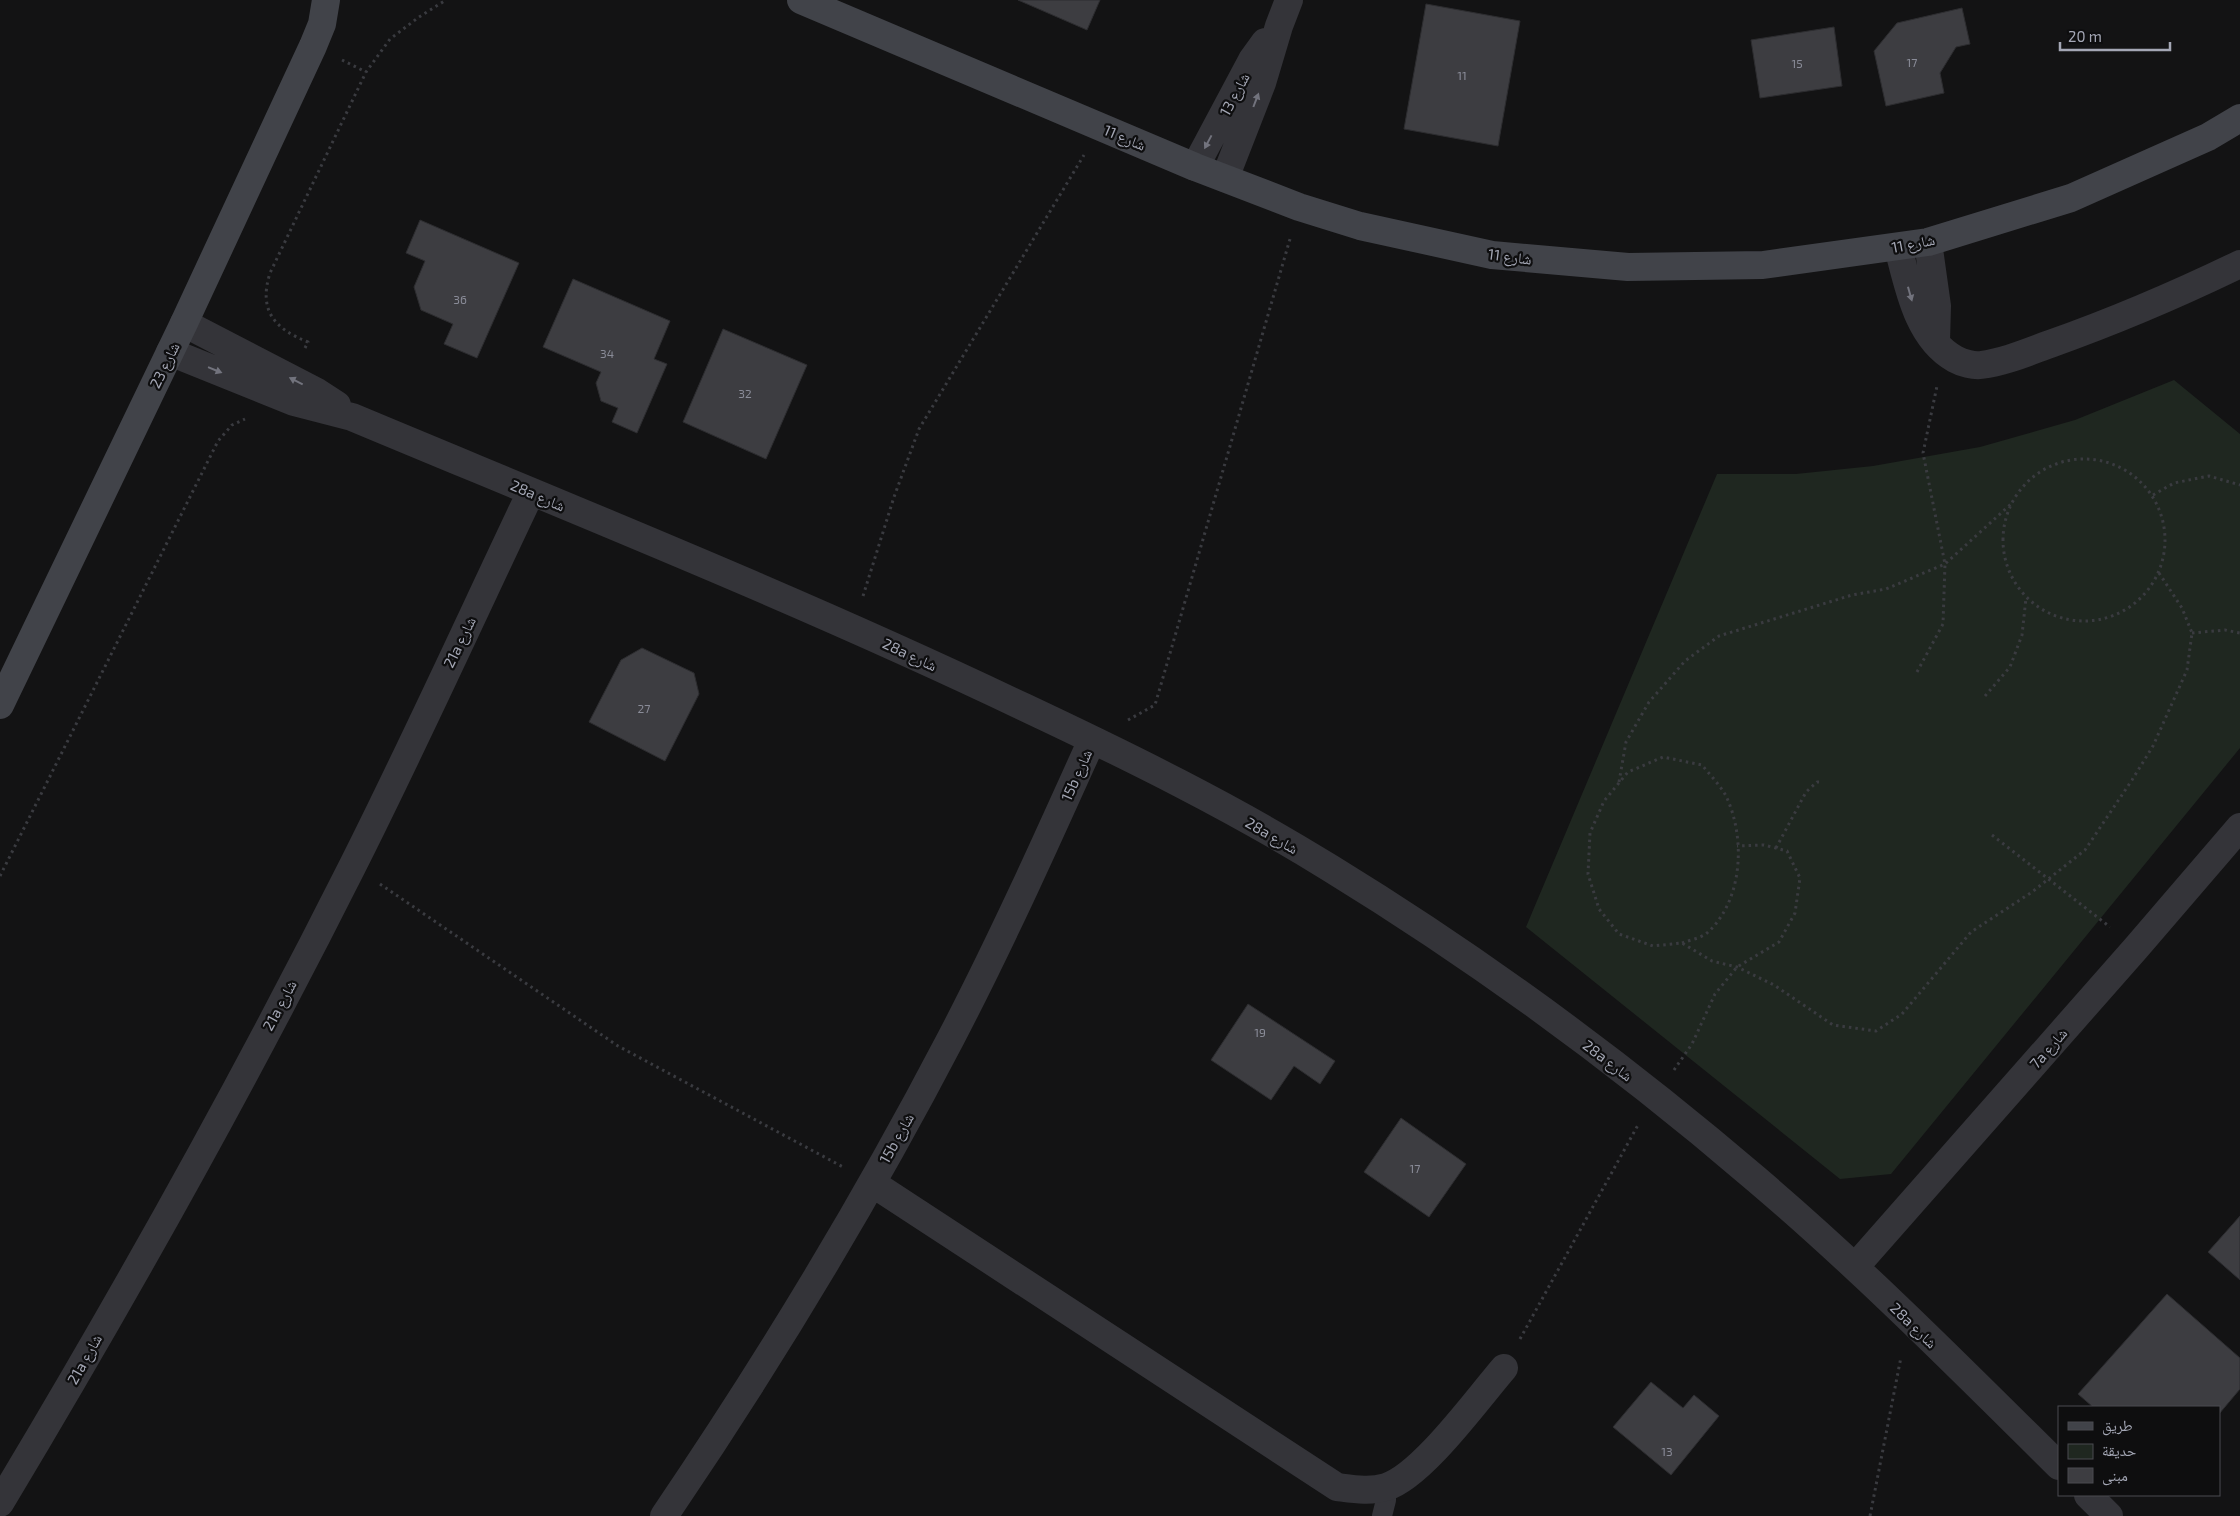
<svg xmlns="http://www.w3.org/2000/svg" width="2240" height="1516" viewBox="0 0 2240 1516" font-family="'Exo 2','Noto Naskh Arabic',sans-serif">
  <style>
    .green { fill: #1f2720 }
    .building { fill: #3d3d41; stroke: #2d2d30 }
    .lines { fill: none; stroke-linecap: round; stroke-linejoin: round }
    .path { stroke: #3a3b40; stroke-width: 3; stroke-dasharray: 2.5 4; stroke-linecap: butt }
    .lane { stroke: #343439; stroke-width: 20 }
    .street { stroke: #343439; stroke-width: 28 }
    .secondary { stroke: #414349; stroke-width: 28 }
    .oneway { fill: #72737d }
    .labels { text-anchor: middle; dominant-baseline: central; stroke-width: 4.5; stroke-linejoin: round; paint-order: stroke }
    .number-label { font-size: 12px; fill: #8a8c98 }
    .street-label { font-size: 15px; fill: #a4a7b5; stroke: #0e0e0f }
  </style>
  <rect width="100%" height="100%" fill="#131314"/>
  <path class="green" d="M2174 380 2240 434V748L1891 1174 1840 1179 1526 927 1717 474H1796L1873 466 1980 447 2075 420Z"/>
  <path class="building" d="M1018 0H1100L1087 30Z
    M1426 4 1520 21 1498 146 1404 129Z
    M1962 8 1970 44 1956 47 1940 73 1944 93 1886 106 1874 51 1897 23Z
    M1834 27 1842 86 1760 98 1751 40Z
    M420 220 519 263 477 358 444 344 453 324 421 310 414 287 425 261 406 253Z
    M573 279 670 321 654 359 667 364 637 433 612 422 618 408 601 401 596 383 601 372 543 347Z
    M723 329 807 365 766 459 683 422Z
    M642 648 694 673 699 694 665 761 589 722 621 660Z
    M1248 1004 1335 1061 1320 1084 1294 1066 1271 1100 1211 1060Z
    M1401 1118 1466 1164 1429 1217 1364 1172Z
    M2240 1216V1280L2208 1252Z
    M2167 1294 2240 1358V1389L2219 1414V1407H2093L2078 1394Z
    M1651 1382 1683 1408 1694 1395 1719 1416 1671 1475 1613 1427Z"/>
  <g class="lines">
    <path class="path" d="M342 60 366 72
      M305 348 308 342C275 329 258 311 270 273L366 72 390 39 419 17 446 0
      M2003 540a81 81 0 1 1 162 0a81 81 0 1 1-162 0Z
      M2153 495 2174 483 2209 476 2240 485
      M863 596 894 497 919 429 1084 155
      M2192 633 2225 630 2240 633
      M1917 672 1943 624 1945 564 1923 453 1937 386
      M1985 696 2010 667 2022 635 2026 598
      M1128 720 1155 705 1290 239
      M1619 782 1626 742 1649 702 1685 661 1719 636 1852 595 1886 589 1945 564 2011 504
      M1992 835 2110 927
      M1776 848 1806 792 1817 782H1823
      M0 876 218 441 232 425 245 419
      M380 884 618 1046 843 1167
      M1682 943C1690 940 1701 938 1707 933 1743 901 1746 838 1726 796 1720 785 1710 775 1702 765L1663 757 1628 772 1604 801 1590 833 1588 874 1599 909 1619 934 1653 946 1682 943 1712 961 1737 967 1774 985 1833 1025 1876 1031 1902 1014 1971 932 2032 892 2085 850 2132 780 2153 746 2187 670 2192 633 2182 608 2159 573
      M1674 1070 1692 1044 1715 994 1737 967 1779 942 1795 913 1800 878 1787 851 1764 845 1737 846
      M1520 1339 1638 1125
      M1870 1516 1901 1357"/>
    <path class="lane" d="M1382 1516 1386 1500V1487"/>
    <path class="street" d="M1195 167 1252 60 1265 42
      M1225 178 1262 83 1279 26 1289 0
      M1928 242 1937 306 1936 341
      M1898 247C1908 285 1917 338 1955 359 1962 363 1974 366 1981 365 2005 362 2028 352 2050 344 2115 321 2178 294 2240 264
      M184 323 317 392 337 405
      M170 352 294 402 352 417C577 511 804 602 1024 707 1128 756 1232 807 1330 868 1480 960 1623 1065 1756 1179 1862 1269 1960 1368 2059 1466
      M872 1183 1337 1487C1353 1489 1370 1492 1386 1487 1422 1476 1478 1398 1504 1368
      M1855 1267 2136 948 2240 827
      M2088 1495 2109 1516
      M0 1503C125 1295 244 1082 353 865 415 742 472 616 531 492
      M664 1516C768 1363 865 1203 951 1038 1002 940 1047 840 1092 740"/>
    <path class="secondary" d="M801 0 1195 167 1299 207 1360 226 1492 255 1628 267 1763 265 1928 242 2071 198 2208 137 2240 118
      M0 705 184 323 313 46 322 24 326 0"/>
  </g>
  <defs><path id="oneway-solid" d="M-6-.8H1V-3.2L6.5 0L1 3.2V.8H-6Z" transform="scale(1.25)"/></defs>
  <g class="oneway">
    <use href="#oneway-solid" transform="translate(1256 100) rotate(-69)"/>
    <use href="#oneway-solid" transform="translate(1208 142) rotate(118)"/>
    <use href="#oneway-solid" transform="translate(1910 294) rotate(74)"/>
    <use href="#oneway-solid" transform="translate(215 370) rotate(22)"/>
    <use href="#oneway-solid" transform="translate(296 381) rotate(-153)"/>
  </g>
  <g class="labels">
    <g class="number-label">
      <text x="1912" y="62">17</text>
      <text x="1797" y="63">15</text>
      <text x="1462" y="75">11</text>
      <text x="460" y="299">36</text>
      <text x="607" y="353">34</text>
      <text x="745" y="393">32</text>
      <text x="644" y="708">27</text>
      <text x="1260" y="1032">19</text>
      <text x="1415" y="1168">17</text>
      <text x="1667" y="1451">13</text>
    </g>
    <g class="street-label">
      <text transform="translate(1234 94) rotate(-62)">شارع 13</text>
      <text transform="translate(1125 137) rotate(23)">شارع 11</text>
      <text transform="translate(1913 243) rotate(-11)">شارع 11</text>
      <text transform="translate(1510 256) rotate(7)">شارع 11</text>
      <text transform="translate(164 365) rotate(-64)">شارع 23</text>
      <text transform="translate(538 495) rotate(23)">28a شارع</text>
      <text transform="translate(459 642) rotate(-64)">21a شارع</text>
      <text transform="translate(910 654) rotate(25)">28a شارع</text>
      <text transform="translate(1076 775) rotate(-66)">15b شارع</text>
      <text transform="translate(1272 835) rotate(30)">28a شارع</text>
      <text transform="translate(279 1005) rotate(-62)">21a شارع</text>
      <text transform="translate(2048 1048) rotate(-49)">7a شارع</text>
      <text transform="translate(1608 1060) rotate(37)">28a شارع</text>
      <text transform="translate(896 1138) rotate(-61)">15b شارع</text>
      <text transform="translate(1914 1325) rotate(44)">28a شارع</text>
      <text transform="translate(84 1359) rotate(-61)">21a شارع</text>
    </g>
  </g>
  <rect x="2058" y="1406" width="162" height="90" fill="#0e0e0f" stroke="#4a4b51"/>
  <rect x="2068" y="1422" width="25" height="8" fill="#414349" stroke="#4a4b51"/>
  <text x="2102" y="1431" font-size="15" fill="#a4a7b5">طريق</text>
  <rect x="2068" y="1444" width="25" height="15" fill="#1f2720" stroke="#4a4b51"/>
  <text x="2102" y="1456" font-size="15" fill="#a4a7b5">حديقة</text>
  <rect x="2068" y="1468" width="25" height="15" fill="#3d3d41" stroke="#4a4b51"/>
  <text x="2102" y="1481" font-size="15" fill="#a4a7b5">مبنى</text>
  <path d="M2060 42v8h110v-8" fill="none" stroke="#a4a7b5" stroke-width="2.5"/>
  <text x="2068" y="42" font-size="15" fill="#a4a7b5" stroke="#0e0e0f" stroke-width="4" paint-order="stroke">20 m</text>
</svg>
